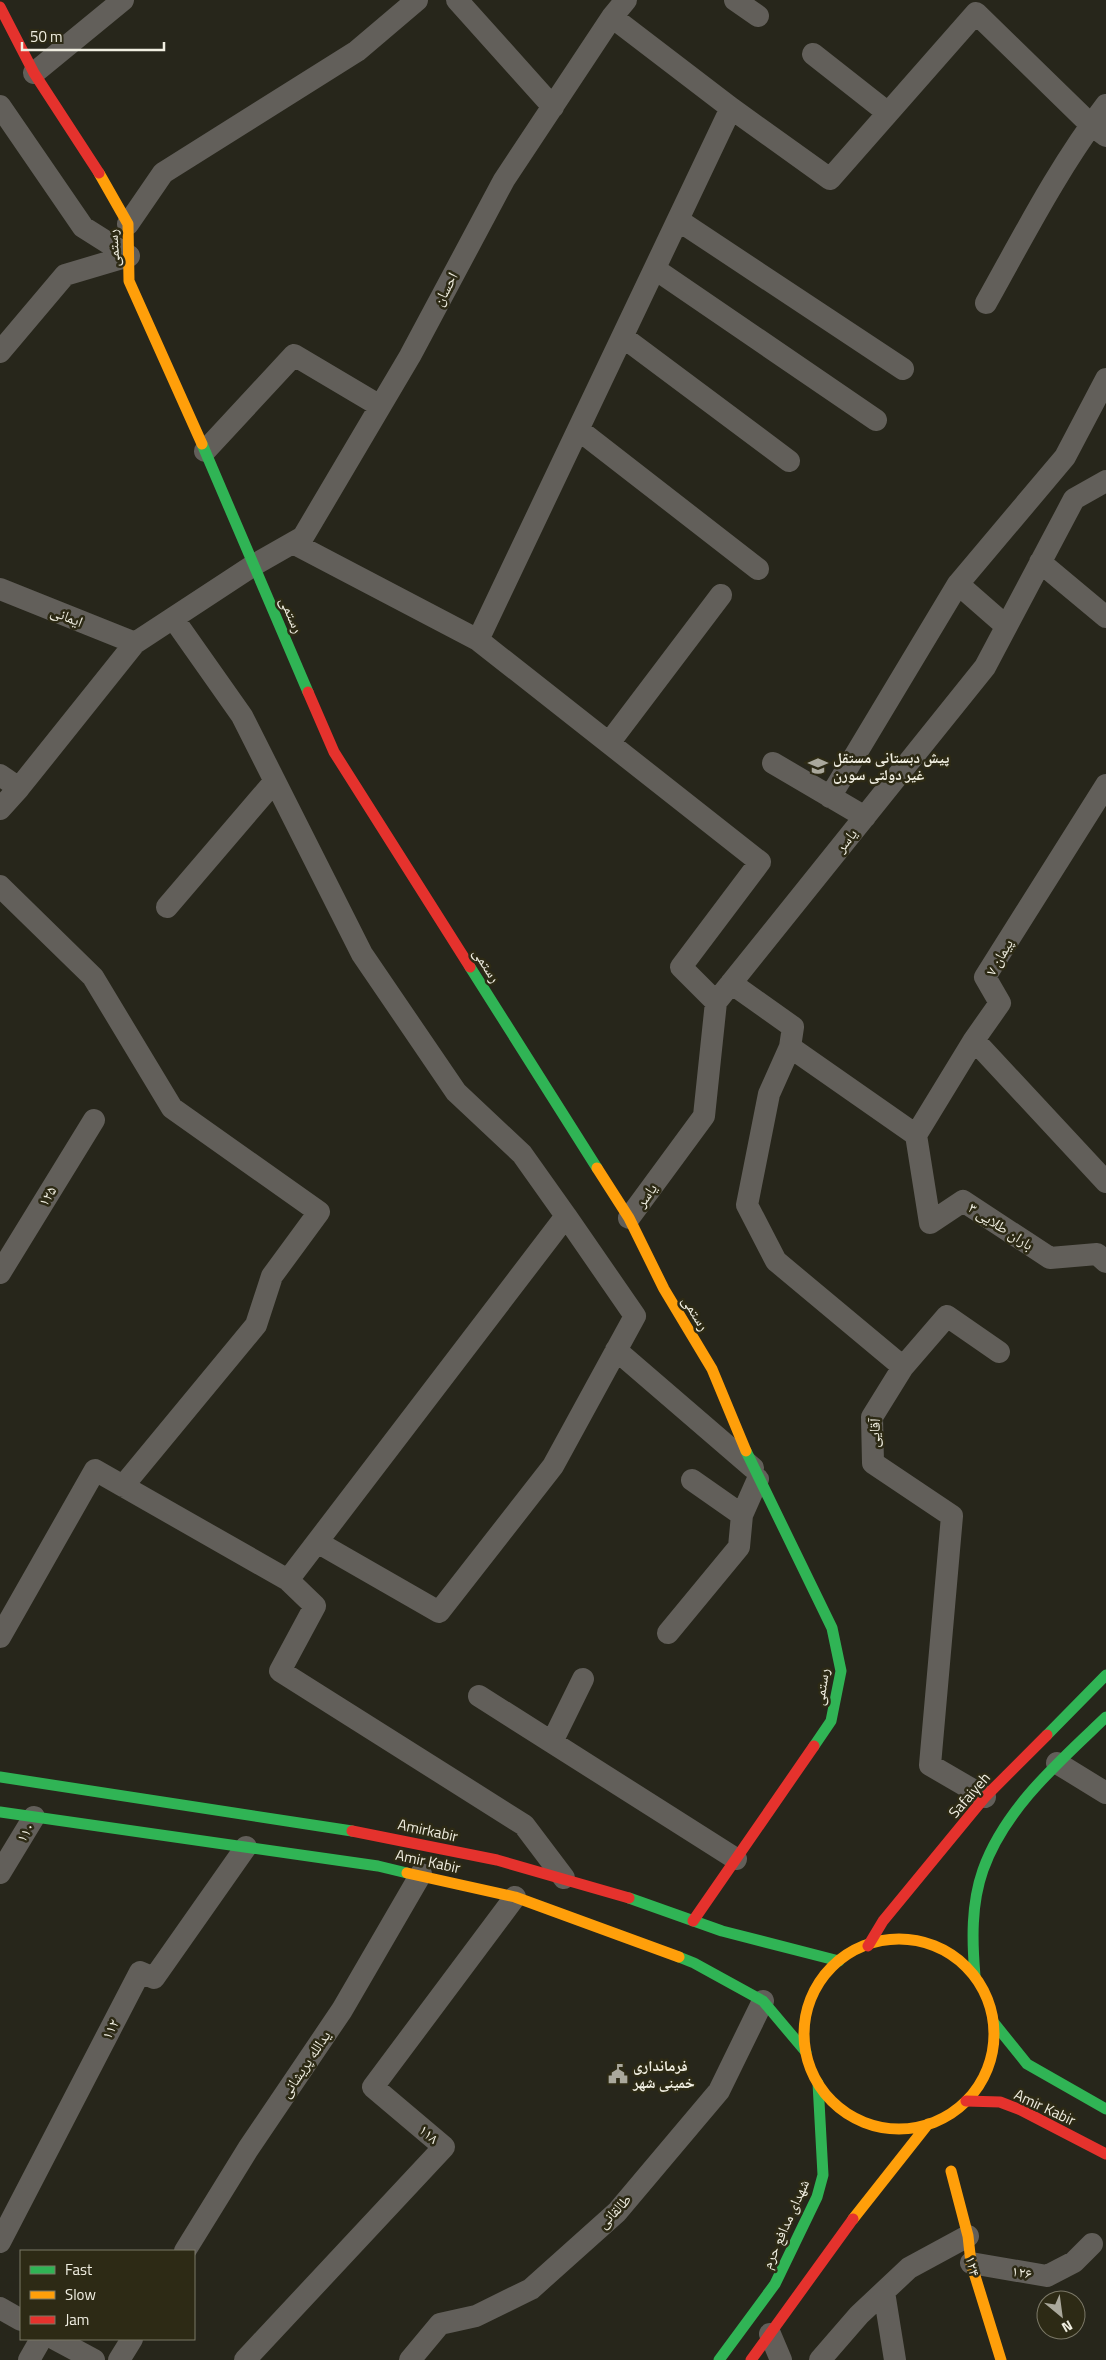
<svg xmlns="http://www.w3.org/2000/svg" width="1106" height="2360" viewBox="0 0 1106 2360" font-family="'Titillium Web','Noto Naskh Arabic',sans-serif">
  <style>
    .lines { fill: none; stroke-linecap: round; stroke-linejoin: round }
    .street { stroke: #625f5a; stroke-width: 22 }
    .fast { stroke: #30b455; stroke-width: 11 }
    .slow { stroke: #ff9f0a; stroke-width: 11 }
    .jam { stroke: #e5322d; stroke-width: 11 }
    .labels { text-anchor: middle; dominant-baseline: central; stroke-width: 5; stroke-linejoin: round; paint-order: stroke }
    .street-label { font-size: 15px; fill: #f0eee1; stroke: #2d2a15 }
    .poi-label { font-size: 15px; font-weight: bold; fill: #f0eee1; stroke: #2d2a15; text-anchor: start }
  </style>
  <rect width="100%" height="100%" fill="#27261b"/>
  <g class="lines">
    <path class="street" d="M457 0 553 107
      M735 0 758 16
      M612 17 731 108
      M813 54 888 113
      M34 73 123 0
      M0 106 83 227 129 256
      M678 220 903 369
      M128 224 163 173 357 51 417 0
      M655 269 876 420
      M986 303C1023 237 1059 166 1106 105
      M623 337 789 461
      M0 352 65 275 129 256
      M579 430 758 569
      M205 451 294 355 380 406
      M293 543 478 640 731 108 830 179 976 13 1091 125 1106 136
      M1040 562 1106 617
      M0 589 135 643
      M1006 626 958 584 1065 457 1106 379
      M478 640 760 862 681 967 716 1002
      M609 743 721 595
      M773 763 865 817
      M0 775 19 788
      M1106 785 985 977 1000 1003 974 1040 1106 1182
      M830 797 958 584
      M0 809 19 788 135 643 254 565 303 537 410 356 504 180 612 17 626 0
      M0 886 93 977 172 1108 319 1212 272 1276 256 1325 123 1486
      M167 907 274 782
      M731 983 793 1027 790 1047 769 1094 747 1205 776 1261 903 1367 872 1417 873 1463 952 1516 930 1765 985 1797
      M790 1047 916 1135 930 1223 963 1201 1050 1258 1097 1254 1106 1262
      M916 1135 974 1040
      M629 1218 704 1116 716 1002 985 667 1074 499 1106 481
      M0 1273 94 1120
      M616 1350 753 1468
      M903 1367 947 1316 999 1352
      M692 1480 742 1515 758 1479
      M317 1542 439 1612 553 1466 635 1316 566 1216
      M288 1580 315 1606 280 1671 524 1825 564 1878
      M668 1633 739 1547 742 1515
      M0 1637 95 1470 288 1580 566 1216 522 1154 456 1092 362 954 242 716 173 618
      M479 1696 736 1859
      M552 1742 583 1679
      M1057 1763 1106 1793
      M0 1873 34 1817
      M0 2242 140 1972 154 1978 246 1847
      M185 2251 248 2149 342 2010 421 1874
      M971 2263 1047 2276 1074 2262 1092 2244
      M884 2292 895 2360
      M0 2308 21 2320
      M770 2334 781 2360
      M55 2339 94 2360
      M29 2360 41 2339
      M119 2360 132 2339
      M245 2360 444 2147 373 2087 515 1897
      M410 2360 440 2324 476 2316 531 2289 617 2212 719 2091 763 2001
      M820 2360 859 2315 909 2268 968 2236"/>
    <path class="fast" d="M202 444 308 692
      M470 967 597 1168
      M746 1451 832 1628 841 1671 831 1721 814 1746
      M1047 1735 1106 1675
      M0 1777 352 1831
      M0 1812 378 1866 407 1873
      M629 1898 722 1931 839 1961
      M679 1957 694 1963 763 2001 806 2052
      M975 1976C972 1941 971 1904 983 1870 1005 1808 1060 1761 1106 1717
      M994 2023 1027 2064 1106 2109
      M719 2360 775 2284 817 2197 823 2175 818 2083"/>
    <path class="slow" d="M99 173 128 224 129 281 202 444
      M597 1168 629 1218 664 1289 712 1369 746 1451
      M407 1873 515 1897 679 1957
      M804 2034a95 95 0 1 1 190 0a95 95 0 1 1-190 0Z
      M951 2171 968 2236 971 2263 1001 2360
      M853 2219 928 2124"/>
    <path class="jam" d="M0 7 34 73 99 173
      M308 692 334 752 470 967
      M352 1831 497 1860 629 1898
      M693 1921 814 1746
      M868 1946 883 1921 985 1797 1047 1735
      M966 2101 1000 2102 1021 2110 1106 2154
      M751 2360 853 2219"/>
  </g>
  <defs>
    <symbol id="school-bare" viewBox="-9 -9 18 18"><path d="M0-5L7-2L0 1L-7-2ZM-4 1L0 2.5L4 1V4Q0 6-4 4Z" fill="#aaa89c" stroke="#2d2a15" stroke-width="2.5" paint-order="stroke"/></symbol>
    <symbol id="civic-bare" viewBox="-9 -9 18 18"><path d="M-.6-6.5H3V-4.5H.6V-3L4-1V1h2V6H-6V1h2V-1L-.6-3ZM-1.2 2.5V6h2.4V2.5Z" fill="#aaa89c" stroke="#2d2a15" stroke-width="2.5" paint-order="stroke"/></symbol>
  </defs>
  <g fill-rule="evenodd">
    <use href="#school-bare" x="804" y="752" width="28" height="28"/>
    <use href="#civic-bare" x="604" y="2060" width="28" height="28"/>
  </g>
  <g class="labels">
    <g class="street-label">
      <text transform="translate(113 248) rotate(-93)">رستمی</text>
      <text transform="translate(445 289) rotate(-62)">احسان</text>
      <text transform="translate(292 615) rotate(67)">رستمی</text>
      <text transform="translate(67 616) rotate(22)">ایمانی</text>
      <text transform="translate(846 840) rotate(-51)">یاسر</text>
      <text transform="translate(999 957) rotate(-60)">پیمان ۷</text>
      <text transform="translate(487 965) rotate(58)">رستمی</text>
      <text transform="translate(646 1195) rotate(-54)">یاسر</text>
      <text transform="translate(47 1196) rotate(-59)">۱۲۵</text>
      <text transform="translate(1001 1226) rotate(33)">باران طلایی ۳</text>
      <text transform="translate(696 1313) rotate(59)">رستمی</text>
      <text transform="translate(874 1433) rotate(-87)">آقایی</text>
      <text transform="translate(821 1687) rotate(-82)">رستمی</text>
      <text transform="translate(969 1795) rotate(-49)">Safaiyeh</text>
      <text transform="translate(428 1830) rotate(12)">Amirkabir</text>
      <text transform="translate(25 1832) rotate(-59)">۱۱۰</text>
      <text transform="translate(428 1861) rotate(12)">Amir Kabir</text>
      <text transform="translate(110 2029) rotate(-63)">۱۱۲</text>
      <text transform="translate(305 2064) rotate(-56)">یدالله پریشانی</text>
      <text transform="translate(1045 2107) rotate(25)">Amir Kabir</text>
      <text transform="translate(429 2134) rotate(41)">۱۱۸</text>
      <text transform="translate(614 2211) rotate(-46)">طالقانی</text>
      <text transform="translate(785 2224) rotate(-66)">شهدای مدافع حرم</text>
      <text transform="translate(973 2266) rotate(77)">۱۲۴</text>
      <text transform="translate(1022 2272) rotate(10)">۱۲۶</text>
    </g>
    <g class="poi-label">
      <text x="833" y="757">پیش دبستانی مستقل<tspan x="833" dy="17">غیر دولتی سورن</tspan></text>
      <text x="633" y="2065">فرمانداری<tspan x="633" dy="17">خمینی شهر</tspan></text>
    </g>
  </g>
  <rect x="20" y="2250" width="175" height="90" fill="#2d2a15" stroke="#7b7867"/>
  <rect x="30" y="2266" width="25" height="8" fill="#30b455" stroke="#7b7867"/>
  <text x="65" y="2275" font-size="15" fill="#f0eee1">Fast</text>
  <rect x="30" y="2291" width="25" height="8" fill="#ff9f0a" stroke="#7b7867"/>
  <text x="65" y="2300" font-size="15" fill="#f0eee1">Slow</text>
  <rect x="30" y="2316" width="25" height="8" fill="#e5322d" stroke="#7b7867"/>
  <text x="65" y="2325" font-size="15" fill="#f0eee1">Jam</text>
  <g transform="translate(1061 2315) rotate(151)"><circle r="24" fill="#2d2a15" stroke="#7b7867"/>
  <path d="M0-4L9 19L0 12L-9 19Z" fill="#aaa89c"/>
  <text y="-8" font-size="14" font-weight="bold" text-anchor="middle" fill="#f0eee1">N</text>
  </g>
  <path d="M22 42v8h142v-8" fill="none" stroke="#f0eee1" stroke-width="2.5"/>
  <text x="30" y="42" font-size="15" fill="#f0eee1" stroke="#2d2a15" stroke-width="4" paint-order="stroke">50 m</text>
</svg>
